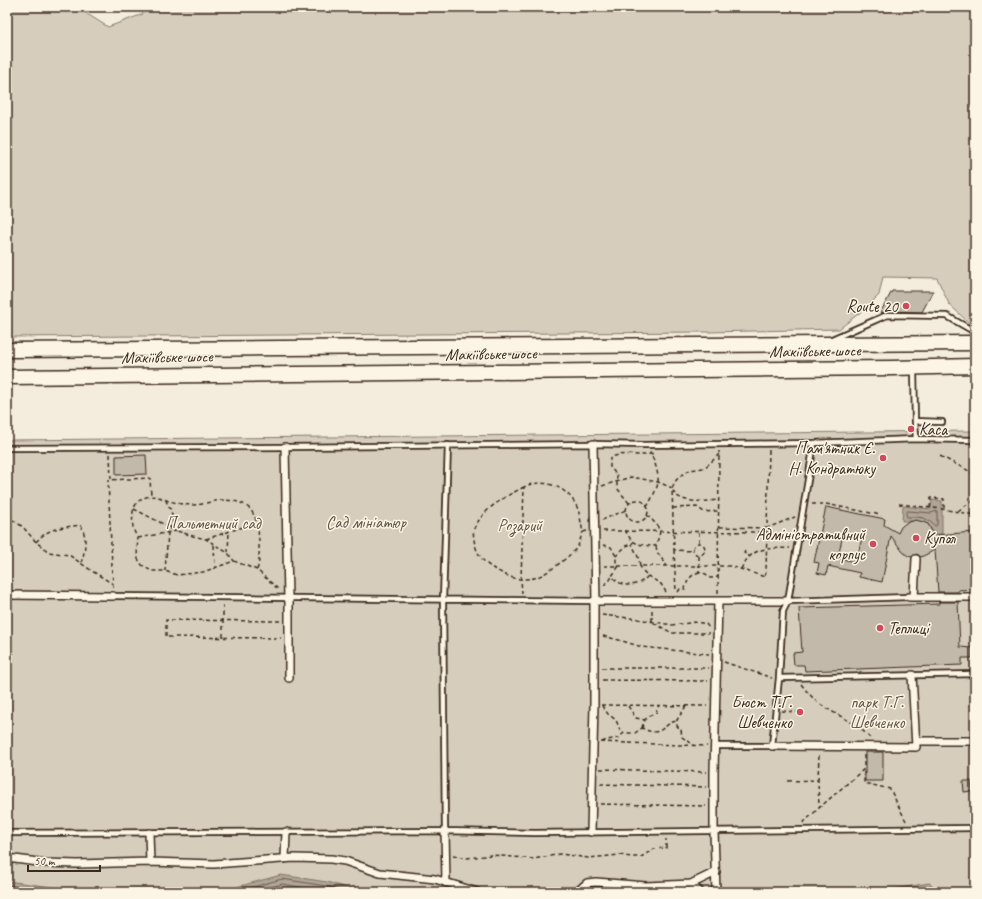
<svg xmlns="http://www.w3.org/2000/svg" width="982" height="899" viewBox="0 0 982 899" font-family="Caveat,sans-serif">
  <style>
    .green { fill: #d6cdbd; stroke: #887c6e }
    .water { fill: #b0a596; stroke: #817466 }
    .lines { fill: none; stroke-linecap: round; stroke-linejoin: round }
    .shore { stroke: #6a5b4e; stroke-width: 1 }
    .building { fill: #c3b9aa; stroke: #3b2a1e; fill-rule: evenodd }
    .service-casing { stroke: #3b2a1e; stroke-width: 8 }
    .pedestrian-casing { stroke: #3b2a1e; stroke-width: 10 }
    .primary-casing { stroke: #3b2a1e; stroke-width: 17 }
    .path { stroke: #3b2a1e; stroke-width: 1.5; stroke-dasharray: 4 3; stroke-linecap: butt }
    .service { stroke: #fcf5e5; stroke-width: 4.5 }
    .pedestrian { stroke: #fcf5e5; stroke-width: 7 }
    .primary { stroke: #fcf5e5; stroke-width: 14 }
    .poi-dot { fill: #d1495b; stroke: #fcf5e5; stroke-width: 1.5 }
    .labels { text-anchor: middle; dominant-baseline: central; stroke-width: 3; stroke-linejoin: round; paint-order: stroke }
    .poi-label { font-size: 17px; fill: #3b2a1e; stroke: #fcf5e5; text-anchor: end }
    .street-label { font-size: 17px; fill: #3b2a1e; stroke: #fcf5e5 }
    .park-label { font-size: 17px; fill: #625346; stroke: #fcf5e5 }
  </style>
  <rect width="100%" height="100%" fill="#f4eddd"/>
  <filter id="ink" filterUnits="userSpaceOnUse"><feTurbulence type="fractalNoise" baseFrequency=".025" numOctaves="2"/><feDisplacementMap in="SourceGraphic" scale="8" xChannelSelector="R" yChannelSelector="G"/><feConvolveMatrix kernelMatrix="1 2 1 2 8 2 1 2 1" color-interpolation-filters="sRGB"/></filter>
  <g filter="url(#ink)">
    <path class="green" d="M7 7H76L108 27 143 14 137 7H975V325H971L949 304 937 278 883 277 879 295 867 307 839 329 709 332 7 337Z
      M975 431V892H7V440Z"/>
    <path class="water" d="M932 500 942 501V534L934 535C927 518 917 521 902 521L903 506 931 509Z
      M281 875 327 882 360 892H218Z
      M7 881 90 892H7Z
      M929 883 942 892H856L894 889Z"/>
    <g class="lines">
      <path class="shore" d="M908 511 931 513 937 511V525L935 526C925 516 920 517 907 517L906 513Z
        M7 885 60 892
        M234 892 282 879 326 886 346 892
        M253 892 282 884 329 892"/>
    </g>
    <path class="building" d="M892 291H933L922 312 887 311 880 313Z
      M146 455 147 474 116 475V456Z
      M826 507 885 519 884 525 898 533 901 527 906 523 916 520 923 522 928 524 934 535 975 532V589L958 590V592H938L935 550 921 557 917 554 912 557 908 556 903 552 891 536 882 582 859 577 860 573 828 566 826 575 817 573 819 563 814 562ZM843 534 862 538 856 562 838 558Z
      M939 602H958L960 647 972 648V658H962V665L805 671 804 665H794L793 653 802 652 799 608 939 604Z
      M865 752H883V781H865Z
      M963 781H971L972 791 964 792Z"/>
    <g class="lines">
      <defs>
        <path id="service" d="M832 339 887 315 947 316 975 332
          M914 369 915 421 942 422
          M916 439 975 440
          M7 448 285 447 593 444 643 445 814 443
          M113 596 596 601
          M909 597 788 601 814 443 916 439 915 421
          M788 601 783 611 779 678 975 674
          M714 746H772L779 678
          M445 831 443 600 448 445
          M7 833 445 831 535 833 975 828"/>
        <path id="pedestrian" d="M593 444 596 601H788
          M285 447 288 599
          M7 595 113 596
          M909 597H975
          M914 597 916 559
          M289 678V599
          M916 741H975
          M772 746 916 747 912 675
          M445 831 446 883
          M591 832 594 705V601
          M149 833 150 862
          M7 858 46 863 77 864 150 862 214 864 294 858 331 859 345 861 380 873 435 879 477 892
          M285 859 286 832
          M691 884 700 892
          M577 892 587 883 596 882 646 886 691 884 716 872
          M716 892 714 831V772L718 601"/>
        <path id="primary" d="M7 350 975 343
          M7 377 892 368 975 366"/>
      </defs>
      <use href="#service" class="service-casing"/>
      <use href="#pedestrian" class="pedestrian-casing"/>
      <use href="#primary" class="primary-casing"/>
      <path class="path" d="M769 450 767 528 795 517
        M110 454 111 480
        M719 454C715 458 711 463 705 467 701 469 695 469 690 470 681 474 666 486 676 495 686 504 707 501 719 500
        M940 456 975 474
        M602 486 631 477 658 482 672 488 674 550 693 551
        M524 487C506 496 484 508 475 527 472 531 474 540 475 545 479 558 486 565 498 571 505 575 513 579 521 579 526 579 533 579 537 577 547 574 572 555 578 546 580 541 581 536 583 532
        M626 511a11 11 0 1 1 22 0a11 11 0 1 1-22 0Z
        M629 503 617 488V475L610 467V458C623 451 636 457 650 454L651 451
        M812 504H826L881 515
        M899 504 942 509 975 515
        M647 507C651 500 656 491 658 483 659 475 655 460 650 454L655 453
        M673 508 697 507 704 512 719 511
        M930 508 931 498 944 499V509
        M134 509 177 531 193 536 206 539 228 553 234 561
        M958 511 975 499
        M7 516 23 527 36 542 49 552 69 555 92 571 113 584
        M602 520 626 510
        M625 530C633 546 640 545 656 546L660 532 657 525 647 515
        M603 531 767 532
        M138 538 177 531
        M206 539 246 526 258 525
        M36 542C49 527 61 528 80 525 88 535 85 552 81 563
        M633 542 632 544 639 559 640 566H731L765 577 766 571 767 528 719 527
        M693 549a6 6 0 1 1 12 0a6 6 0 1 1-12 0Z
        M699 543V531
        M214 545 215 569
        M603 545 611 547 616 556V566
        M656 546 657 552 667 566
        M674 550 676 592
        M745 551 744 553 749 556
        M228 552 229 532
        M616 556 626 546 632 544
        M699 556V572L706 574 710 578 719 577
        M604 566H640L643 571 648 576C638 587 622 589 612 576L619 566
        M741 569C753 545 768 549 790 548
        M257 570 234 561 203 572 177 575 165 571H151L142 565 138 559 137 550 138 538C132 530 132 523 133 512 135 500 146 494 158 497 162 498 165 500 169 501 177 503 185 505 193 505 203 505 214 500 224 500 253 501 258 516 259 543 259 552 260 561 257 570L279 590
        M165 571 168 533 173 521 171 510 166 501
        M648 576 661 584 666 592
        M604 585 610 580 612 576
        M113 587 108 480 150 478 151 496
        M678 592 680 589H685C687 580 691 575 699 572
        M718 593 719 451
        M522 594 521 579 524 487C543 477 568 487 577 507 580 514 581 524 583 532L587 531
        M652 610V622L672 633H709
        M602 615 638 619 672 625 697 622 706 624 709 628
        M280 621 166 620V637L281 638
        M603 636 619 640 642 647 709 654
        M223 637V603
        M724 662 772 678
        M602 668H708
        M602 680 708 681
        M801 684C808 693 814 700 823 706 840 717 857 723 870 738
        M601 705 707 706
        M602 706 608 714 616 720 620 730 624 733
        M628 706 636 718 645 720
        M686 706 677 720V726L681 730 682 737 694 745
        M782 711 797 712
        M642 728C644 719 648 715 656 713L659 705
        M601 742 707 746
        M602 742 607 740 618 738 624 733H635L642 728C663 739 662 723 677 721
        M864 755V769
        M600 769 706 772
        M818 780 819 754
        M788 781 818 780 819 808
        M600 784 706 787
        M600 804 706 806
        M803 823 819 808 864 769V783L890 789 906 821
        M453 855 467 858 492 855 534 859 560 854 589 858 620 855 631 857H641L654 849 666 848V839"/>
      <use href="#service" class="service"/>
      <use href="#pedestrian" class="pedestrian"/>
      <use href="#primary" class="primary"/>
    </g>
  </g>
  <g class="poi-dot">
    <circle cx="906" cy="306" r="4"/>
    <circle cx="911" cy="429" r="4"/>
    <circle cx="883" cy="458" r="4"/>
    <circle cx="916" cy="538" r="4"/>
    <circle cx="873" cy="544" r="4"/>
    <circle cx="880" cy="628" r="4"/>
    <circle cx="800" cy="712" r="4"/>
  </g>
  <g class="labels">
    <g class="poi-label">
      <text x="898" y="306">Route 20</text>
      <text x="919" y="429" text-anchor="start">Каса</text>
      <text x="875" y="448">Пам'ятник Є.<tspan x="875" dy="20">Н. Кондратюку</tspan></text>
      <text x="865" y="534">Адміністративний<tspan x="865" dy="20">корпус</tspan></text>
      <text x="924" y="538" text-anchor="start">Купол</text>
      <text x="888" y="628" text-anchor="start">Теплиці</text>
      <text x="792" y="702">Бюст Т.Г.<tspan x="792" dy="20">Шевченко</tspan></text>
    </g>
    <g class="street-label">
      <text transform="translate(815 351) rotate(-1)">Макіївське шосе</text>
      <text transform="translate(491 354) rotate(-1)">Макіївське шосе</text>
      <text transform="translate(167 357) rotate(-1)">Макіївське шосе</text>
    </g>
    <g class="park-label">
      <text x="366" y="522">Сад мініатюр</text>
      <text x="213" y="523">Пальметний сад</text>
      <text x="520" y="525">Розарий</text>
      <text x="877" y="702">парк Т.Г.<tspan x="877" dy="20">Шевченко</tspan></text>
    </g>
  </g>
  <rect width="982" height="899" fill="none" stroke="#fcf5e5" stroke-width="24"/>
  <rect x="12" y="12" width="958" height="875" fill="none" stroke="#3b2a1e" stroke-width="1.5" filter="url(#ink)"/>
  <path d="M28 865v6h72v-6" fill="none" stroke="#3b2a1e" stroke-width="2"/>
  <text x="34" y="865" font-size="12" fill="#3b2a1e" stroke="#fcf5e5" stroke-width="3" paint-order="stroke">50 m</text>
</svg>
